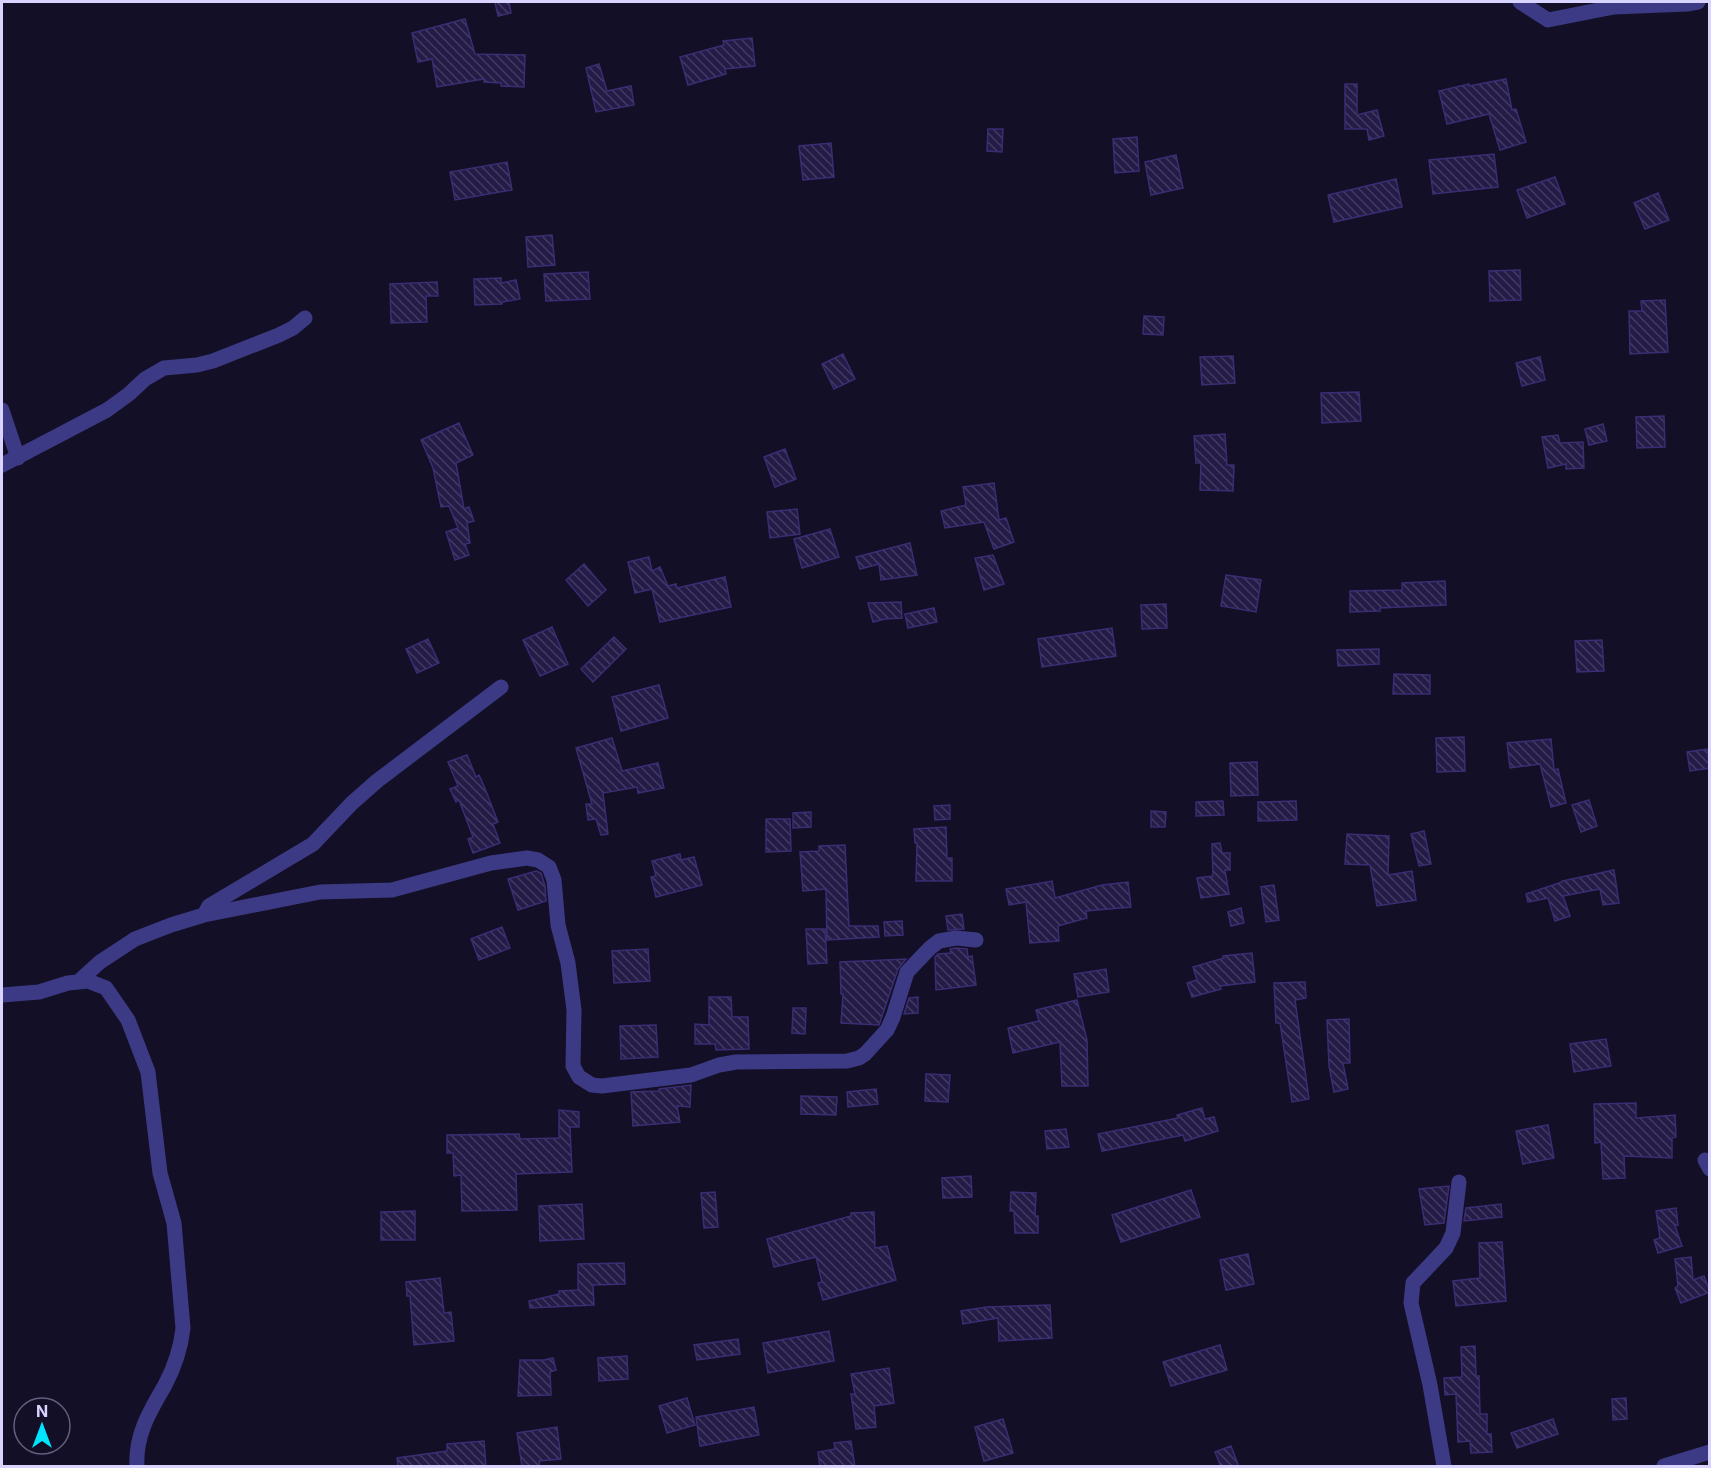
<svg xmlns="http://www.w3.org/2000/svg" width="1711" height="1468" viewBox="0 0 1711 1468" font-family="Inter,sans-serif">
  <style>
    .building { fill: url(#building-back-hatch); stroke: #3b2d73; stroke-width: 1.5 }
    .lines { fill: none; stroke-linecap: round; stroke-linejoin: round }
    .street { stroke: #3d3a85; stroke-width: 15 }
  </style>
  <defs>
    <pattern id="building-back-hatch" width="6" height="6" patternUnits="userSpaceOnUse" patternTransform="scale(1.5)"><rect width="6" height="6" fill="#241b47"/><path d="M-1 5l2 2M0 0l6 6M5-1l2 2" fill="none" stroke="#433b63"/></pattern>
  </defs>
  <rect width="100%" height="100%" fill="#130f26"/>
  <path class="building" d="M495 2H509L511 13 498 16Z
    M465 19 475 54 525 55 524 87 501 86V83L484 82V79L437 87 432 59 418 62 412 33Z
    M752 38 755 66 725 69 726 74 688 85 680 57 724 45 723 41Z
    M599 64 607 91 631 86 634 105 596 112 586 68Z
    M1506 79 1512 110 1516 109 1526 142 1500 150 1489 114 1447 124 1439 91 1469 84V86Z
    M1345 84H1357V115L1377 110 1384 136 1369 140 1367 129H1345Z
    M988 129H1003L1002 152 987 151Z
    M1137 137 1139 171 1115 173 1113 139Z
    M831 143 834 177 803 180 799 146Z
    M1494 154 1498 187 1433 194 1429 160Z
    M1176 155 1183 188 1151 195 1145 162Z
    M507 162 512 190 455 200 450 172Z
    M1555 177 1565 204 1527 218 1517 190Z
    M1396 179 1402 207 1334 222 1328 195Z
    M1658 193 1669 220 1645 229 1634 203Z
    M552 235 555 265 528 267 526 237Z
    M1520 270 1521 300 1490 301 1489 271Z
    M588 272 590 299 546 301 544 274Z
    M501 278V283L516 280 520 299 502 302V304L475 305 474 279Z
    M437 282 438 296H426L427 322 391 323 390 284Z
    M1665 300 1668 352 1630 354 1629 311H1642L1641 301Z
    M1144 316 1164 317 1163 335 1143 334Z
    M843 354 855 379 834 389 822 364Z
    M1233 356 1235 383 1202 385 1200 357Z
    M1540 357 1545 380 1522 386 1516 363Z
    M1359 392 1361 421 1322 423 1321 393Z
    M1664 416 1665 447 1637 448 1636 417Z
    M459 423 473 455 456 463 464 509 469 507 474 521 467 523 470 543 465 544 469 555 455 560 446 532 458 528 449 506 441 507 433 468 421 440Z
    M1603 424 1607 441 1589 445 1585 429Z
    M1225 434 1227 465H1234L1233 491 1200 490 1201 463H1196L1194 436Z
    M1558 435 1560 443 1583 442 1584 468 1566 469V464L1548 468 1542 437Z
    M785 449 796 479 775 487 764 457Z
    M994 483 999 520 1006 518 1014 542 994 549 984 522 945 528 941 511 966 505 963 487Z
    M797 509 800 534 770 538 767 512Z
    M830 529 839 557 802 568 794 539Z
    M910 543 917 575 881 580 879 564 860 569 856 557Z
    M993 555 1004 584 984 590 975 558Z
    M649 557 652 571 660 567 668 586 676 584 677 588 725 577 731 607 660 622 652 589 635 593 628 562Z
    M584 564 606 590 588 606 566 580Z
    M1226 575 1261 580 1256 612 1221 606Z
    M1445 581 1446 605 1380 608V611L1350 612V591L1402 590V583Z
    M901 602 902 618 885 619 873 622 868 603Z
    M1166 604 1167 628 1142 629 1141 605Z
    M934 608 937 622 908 628 905 614Z
    M552 627 568 664 540 676 523 640Z
    M1112 628 1116 656 1042 667 1038 639Z
    M614 637 626 649 593 682 581 669Z
    M428 639 439 663 417 673 406 649Z
    M1602 640 1604 671 1577 672 1575 641Z
    M1379 649V664L1338 666 1337 650Z
    M1394 674 1430 675V694H1393Z
    M659 685 668 718 621 731 612 697Z
    M1464 737 1465 771 1437 772 1436 738Z
    M612 738 622 771 658 763 664 788 638 793 637 787 603 793 608 834 601 835 596 819 588 820 586 804H592L576 748Z
    M1551 739 1554 770 1558 769 1566 803 1551 807 1540 764 1510 768 1507 743Z
    M1707 749 1710 768 1690 771 1687 752Z
    M467 755 476 777 479 775 484 786 498 822 493 824 500 843 473 853 468 839 473 837 459 800 456 802 450 789 458 786 448 762Z
    M1257 762 1258 795 1231 796 1230 763Z
    M1589 800 1597 826 1581 832 1572 805Z
    M1223 801 1224 815 1196 816V802Z
    M1296 801 1297 820 1258 821V802Z
    M950 805V819L935 820 934 806Z
    M1151 811 1166 812 1165 827H1151Z
    M811 812V827L793 828V813Z
    M766 819H790L791 851 766 852Z
    M946 827 947 858H952V881H916L917 843H915L914 829Z
    M1424 831 1431 864 1419 866 1411 834Z
    M1347 834 1389 836 1388 875 1412 871 1416 900 1377 906 1370 865 1345 864Z
    M1220 843 1222 853H1230V870H1225L1229 894 1201 898 1197 878 1213 876 1212 844Z
    M845 845 849 926H878L879 937 827 940 826 889 803 891 800 852 819 851V846Z
    M680 854 681 860 694 857 702 885 656 897 651 877 656 876 652 861Z
    M1614 870 1619 903 1603 905 1600 889 1563 896 1570 916 1555 921 1548 898 1528 902 1526 894 1562 882V881Z
    M536 871 541 873 545 886 546 901 518 910 508 879Z
    M1052 881 1055 898 1102 885 1128 882 1131 907 1086 911 1087 918 1058 926 1059 941 1030 943 1026 902 1009 905 1006 889Z
    M1274 885 1279 920 1266 922 1261 887Z
    M1241 908 1244 923 1231 926 1228 912Z
    M962 914 964 929 948 930 946 916Z
    M902 921 903 935 885 936 884 922Z
    M502 927 510 948 479 960 471 939Z
    M806 929H825L827 963 808 964Z
    M956 948 967 949 968 957 972 956 976 985 936 990 935 957 938 954 951 953 950 949Z
    M648 949 650 981 614 983 612 951Z
    M1252 953 1255 982 1220 986 1221 989 1192 997 1187 983 1197 980 1193 967 1224 958 1223 956Z
    M906 959 898 969 879 1025 841 1023 843 994H841L840 962Z
    M1106 969 1109 992 1078 997 1074 974Z
    M1305 982 1306 998 1295 1000 1309 1099 1292 1102 1280 1023H1276L1274 983Z
    M709 997H731L732 1017H748L749 1049 716 1050 715 1044H695V1024L709 1025Z
    M918 997V1013L904 1014 909 998Z
    M1077 1000 1087 1040 1088 1086H1062L1060 1042 1013 1053 1008 1028 1039 1021 1036 1010Z
    M793 1008H806L805 1034 792 1033Z
    M1349 1019 1350 1063H1343L1348 1089 1334 1092 1329 1066 1327 1020Z
    M656 1025 658 1057 621 1059 620 1026Z
    M1606 1039 1611 1066 1574 1072 1570 1044Z
    M926 1074 950 1075 948 1102 925 1101Z
    M691 1085 690 1107 677 1106 680 1122 633 1126 631 1092 659 1091V1089Z
    M876 1089 878 1104 848 1107 847 1092Z
    M801 1096 837 1097 836 1115 801 1114Z
    M1636 1103V1118L1675 1115 1676 1137 1672 1138V1158L1624 1156 1625 1178 1603 1179 1601 1142 1595 1143 1594 1104Z
    M1202 1108 1205 1119 1214 1117 1218 1131 1185 1141 1183 1135 1102 1151 1098 1134 1178 1118 1177 1115Z
    M559 1110 579 1112V1127H570L572 1172 516 1174 517 1210 462 1211 461 1175 454 1176 453 1153H447V1135L519 1134 520 1139 559 1138Z
    M1548 1125 1554 1158 1523 1164 1516 1131Z
    M1066 1129 1069 1147 1047 1149 1045 1131Z
    M971 1176 972 1197 943 1198 942 1178Z
    M1449 1186 1444 1223 1425 1225 1419 1189Z
    M1191 1190 1200 1217 1121 1242 1112 1215Z
    M715 1192 718 1227 704 1228 701 1193Z
    M1011 1192 1036 1193 1035 1216H1038V1233H1015L1014 1211H1010Z
    M582 1204 584 1239 540 1241 539 1206Z
    M1501 1204 1502 1217 1464 1221 1466 1208Z
    M1676 1208 1678 1225 1675 1226 1682 1246 1658 1253 1654 1240 1660 1238 1656 1211Z
    M415 1211V1240H381V1212Z
    M874 1212 875 1248 887 1246 896 1280 823 1300 818 1283 822 1282 816 1257 774 1267 767 1239 851 1216V1213Z
    M1502 1242 1506 1301 1456 1306 1453 1281 1480 1278 1479 1243Z
    M1248 1254 1254 1284 1226 1290 1220 1260Z
    M1691 1257 1693 1280 1704 1276 1710 1292 1681 1303 1675 1288 1678 1286 1675 1259Z
    M624 1263 625 1284 593 1285 594 1305 530 1308 529 1301 559 1294V1291L578 1290V1264Z
    M440 1278 444 1313 451 1312 454 1341 414 1345 410 1296H407L406 1282Z
    M1050 1305 1052 1338 999 1341 998 1318 963 1324 961 1311 987 1307Z
    M829 1331 834 1361 768 1373 763 1343Z
    M738 1339 740 1354 697 1360 694 1345Z
    M1220 1345 1227 1370 1171 1386 1163 1362Z
    M1475 1346 1476 1376H1479L1480 1414H1487V1434H1491L1492 1452 1471 1453 1470 1441 1458 1442 1456 1394 1445 1395 1444 1378 1462 1377 1461 1347Z
    M627 1356 628 1379 599 1381 598 1358Z
    M553 1358 556 1370 550 1372 551 1395 518 1396 520 1360H544Z
    M889 1368 894 1403 874 1406 876 1427 856 1429 851 1394H855L851 1374Z
    M687 1398 695 1425 667 1433 659 1406Z
    M1626 1398 1627 1419 1613 1420 1612 1399Z
    M754 1407 759 1435 700 1446 696 1417Z
    M1003 1419 1013 1453 984 1461 975 1427Z
    M1553 1419 1558 1434 1517 1448 1511 1433Z
    M557 1427 561 1459 539 1461 540 1467H522L517 1433Z
    M484 1441 486 1467H398L397 1458 447 1451V1444Z
    M851 1441 855 1467H820L818 1452 835 1449 834 1443Z
    M1231 1446 1239 1467H1221L1215 1452Z"/>
  <g class="lines">
    <path class="street" d="M1520 2 1548 20 1614 7 1687 4 1698 2
      M2 410 18 458
      M2 465 107 410 129 394 145 379 164 368 197 365 213 361 279 335 293 328 305 318
      M204 915 209 906 313 844 352 803 377 781 501 687
      M79 981 100 962 135 939 171 925 204 915 320 892 392 890 491 863 527 858 538 860 549 867 554 880 558 925 568 963 574 1010 573 1066 579 1077 592 1085 602 1086 691 1075 719 1065 736 1062 847 1061 859 1058 865 1054 887 1030 893 1017 907 972 930 948 939 941 956 938 976 940
      M2 995 39 992 68 983 88 981 106 988 128 1020 148 1072 160 1173 174 1223 183 1328C181 1347 174 1368 165 1385 150 1411 135 1435 137 1466
      M1705 1160 1710 1169
      M1444 1466 1430 1385 1411 1303 1413 1283 1446 1248 1453 1233 1459 1182
      M1664 1466 1710 1452"/>
  </g>
  <rect width="1711" height="1468" fill="none" stroke="#d9d4ff" stroke-width="6"/>
  <g transform="translate(42 1426)"><circle r="28" fill="#130f26" stroke="#625e7d" stroke-width="1.5"/>
  <path d="M0-4.5L10 22L0 15L-10 22Z" fill="#00e5ff"/>
  <text y="-9" font-size="16" font-weight="bold" text-anchor="middle" fill="#d9d4ff">N</text>
  </g>
</svg>
